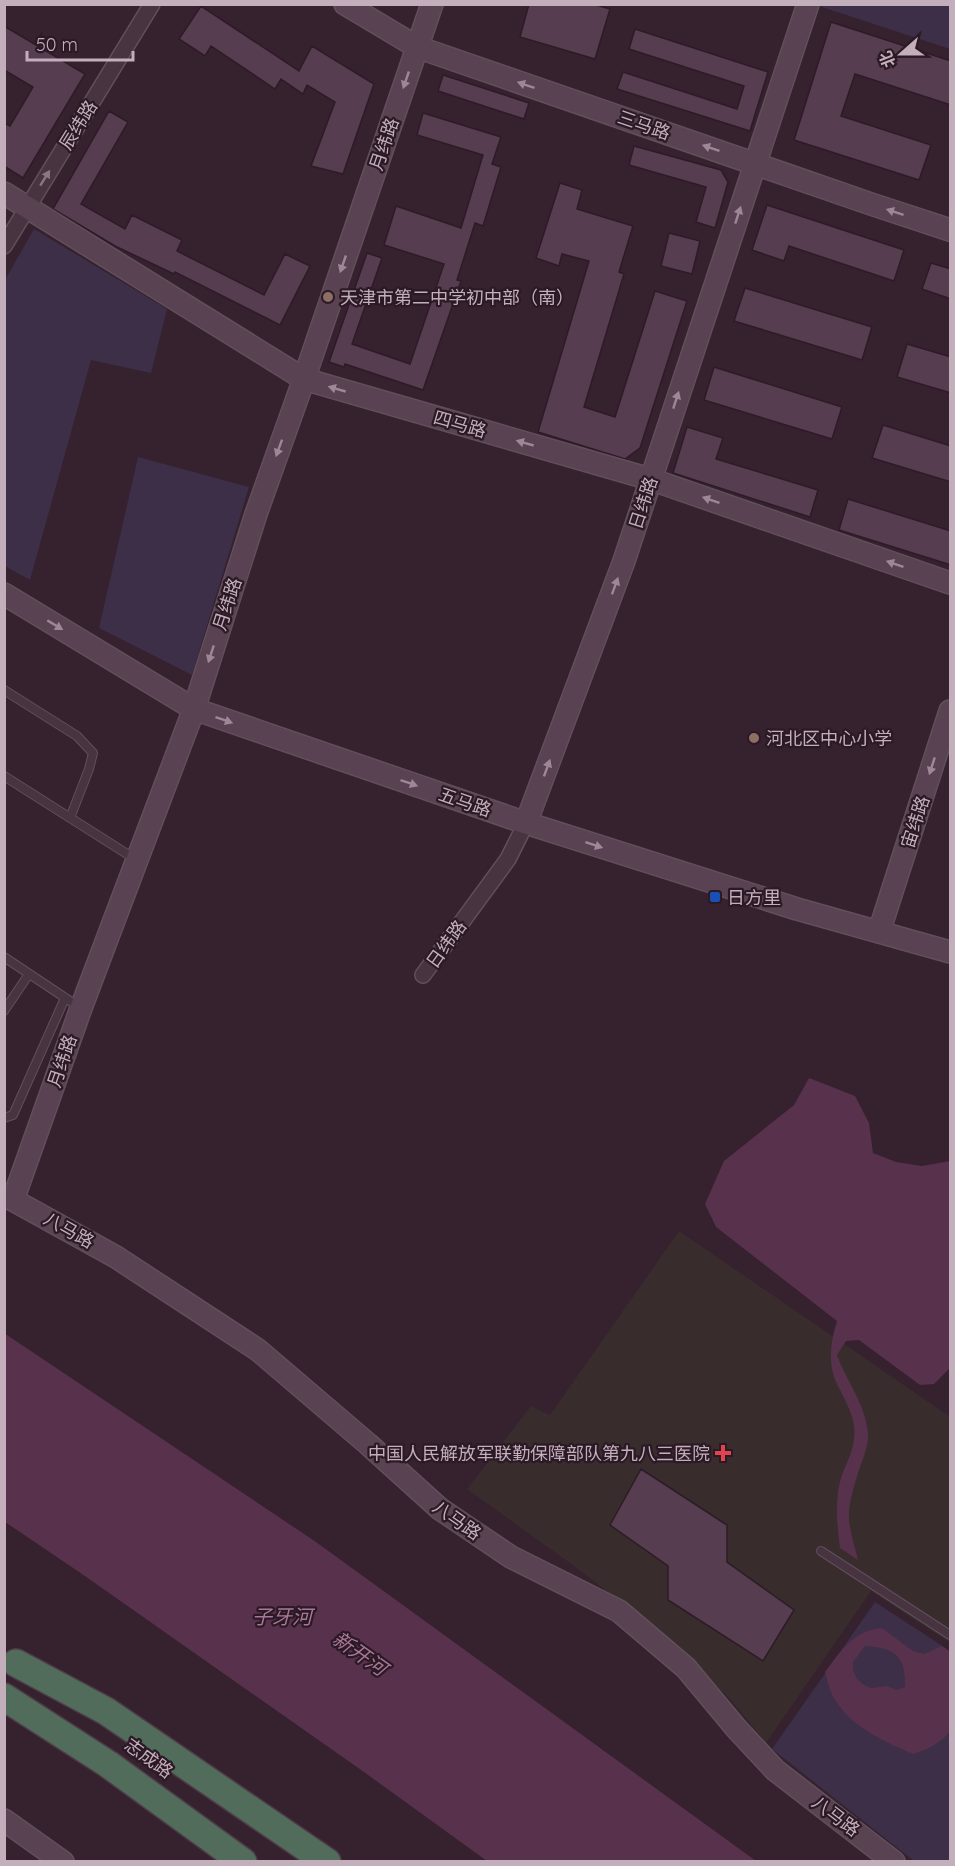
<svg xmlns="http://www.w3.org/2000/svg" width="955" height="1866" viewBox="0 0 955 1866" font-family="Quicksand,'Noto Sans SC',sans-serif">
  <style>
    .medical { fill: #382c2d }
    .green { fill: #3d2f48 }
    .water { fill: #58314c; fill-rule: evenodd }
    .building { fill: #563d4f; stroke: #2d1c27; stroke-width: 1.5 }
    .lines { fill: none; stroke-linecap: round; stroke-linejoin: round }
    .lane-casing { stroke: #614f5b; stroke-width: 10 }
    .street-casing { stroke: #614f5b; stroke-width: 18 }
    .secondary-casing { stroke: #614f5b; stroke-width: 24 }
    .highway-casing { stroke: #4e3c48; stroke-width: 30 }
    .lane { stroke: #473440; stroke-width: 8 }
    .street { stroke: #473440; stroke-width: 15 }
    .secondary { stroke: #594251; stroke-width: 21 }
    .highway { stroke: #516c5b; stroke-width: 27 }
    .oneway { fill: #9e8897 }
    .oneway2 { fill: #8b7784 }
    .education-dot { fill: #8d6e63; stroke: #2b1a25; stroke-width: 2 }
    .transit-dot { fill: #1a4fb4; stroke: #2b1a25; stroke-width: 2 }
    .health-dot { fill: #e0444e; stroke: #2b1a25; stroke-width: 2 }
    .labels { text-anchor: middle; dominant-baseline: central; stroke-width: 4.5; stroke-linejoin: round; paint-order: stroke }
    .street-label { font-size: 18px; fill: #c3aebc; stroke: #2b1a25 }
    .poi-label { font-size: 18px; fill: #c3aebc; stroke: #2b1a25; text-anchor: start }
    .water-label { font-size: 20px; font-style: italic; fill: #aa779a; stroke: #2b1a25 }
  </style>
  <rect width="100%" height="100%" fill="#36212f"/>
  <path class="medical" d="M679 1231 949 1416 950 1415V1643L871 1591 766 1743 730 1699 656 1629 578 1569 467 1489 531 1406 550 1415Z"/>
  <path class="green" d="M823 4 950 5V49L822 7Z
    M34 229 167 309 151 373 91 360 30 580 5 566V280Z
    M138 457 249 487 192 675 99 628Z
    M875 1602 950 1651V1861H914L772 1749Z"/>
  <path class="water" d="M809 1078 855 1096 869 1123 873 1153 896 1162 922 1166 950 1161V1368L934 1384 920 1385 859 1340 846 1341 837 1355C847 1382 865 1403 868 1433 869 1447 862 1460 858 1473 854 1487 848 1505 849 1519 850 1533 855 1547 858 1560L840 1548C837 1524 834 1498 842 1475 849 1457 856 1446 854 1426 852 1412 845 1400 839 1388 827 1367 830 1343 837 1321L716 1227 705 1204 724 1161 794 1105Z
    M4 1333 316 1542 756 1861H487L364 1772 82 1574 5 1522Z
    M882 1628 913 1651 924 1654 942 1646 950 1652V1731C942 1743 927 1749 914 1754 886 1743 854 1728 837 1703 830 1694 828 1682 825 1672 840 1652 854 1630 882 1628ZM865 1646C895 1648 906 1656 905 1687L897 1690 887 1686 871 1688 864 1685 857 1679 853 1670V1662Z"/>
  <path class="building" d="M529 4H593L610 9 595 59 520 37Z
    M201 6 299 71 312 46 374 84 343 174 311 166 335 102 307 85 303 94 281 79 275 89 211 46 205 56 179 39Z
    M831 22 951 61V105L855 74 841 116 931 145 919 180 794 140Z
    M4 26 85 74 23 178 4 166V123L10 126 33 87 4 70Z
    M635 29 768 72 750 131 617 89 623 72 737 109 744 86 629 49Z
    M443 75 529 103 524 119 438 91Z
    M109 111 128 122 81 204 125 229 132 215 182 240 177 251 264 295 285 254 310 266 280 325 175 272 174 274 115 246 53 209Z
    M423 113 501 137 492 164 501 167 483 226 475 223 457 280 461 281 423 390 345 364 344 367 329 362 367 253 382 258 352 344 410 364 444 264 384 245 396 206 461 228 483 155 417 135Z
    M634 146 721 170 728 182 715 228 696 222 706 187 629 165Z
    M560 183 582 190 577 209 633 226 619 272 624 274 584 407 615 417 655 291 687 301 640 448 625 459 538 432 589 261 562 254 559 266 536 258Z
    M767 205 904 250 894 281 789 246 784 261 752 250Z
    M669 233 700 241 692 274 661 266Z
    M931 263 951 269V299L922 289Z
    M745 288 872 327 862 360 734 321Z
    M907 344 951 357V393L897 377Z
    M714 367 842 407 832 439 704 400Z
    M883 425 951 446V482L872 458Z
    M687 427 723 438 716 459 818 490 810 517 673 473Z
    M848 499 951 531V565L839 530Z
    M641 1469 727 1525V1562L794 1610 763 1661 668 1600V1566L610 1525Z"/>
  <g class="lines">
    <defs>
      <path id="lane" d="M4 690 77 736 93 753 89 769 70 818
        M4 776 135 859
        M4 957 79 1007
        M4 1011 29 974
        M4 1118 13 1115 65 998
        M821 1551 950 1635"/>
      <path id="street" d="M4 246 152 4
        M423 975 508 859 526 823"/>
      <path id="secondary" d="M345 4 417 47 874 205 950 230
        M4 193 304 379 650 479 950 583
        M4 594 194 709 526 823 797 909 950 952
        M526 823 624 561 808 4
        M879 932 950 711
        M4 1195 116 1257 258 1350 368 1444 440 1509 511 1557 619 1611 686 1668 736 1728 775 1770 894 1862
        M13 1200 81 1008 194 709 256 514 304 379 432 4
        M4 1820 63 1862"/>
      <path id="highway" d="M16 1663 106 1711 327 1862
        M4 1697 108 1764 243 1862"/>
    </defs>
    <use href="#lane" class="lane-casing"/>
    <use href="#street" class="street-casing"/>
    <use href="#secondary" class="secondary-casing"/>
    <use href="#highway" class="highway-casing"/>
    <use href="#lane" class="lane"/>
    <use href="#street" class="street"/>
    <use href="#secondary" class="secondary"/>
    <use href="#highway" class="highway"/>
  </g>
  <defs><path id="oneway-solid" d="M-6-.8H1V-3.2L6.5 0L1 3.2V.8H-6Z" transform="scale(1.5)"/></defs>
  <g class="oneway">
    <use href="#oneway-solid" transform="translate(406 80) rotate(109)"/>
    <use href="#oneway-solid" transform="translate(526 85) rotate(-161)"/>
    <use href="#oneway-solid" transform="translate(711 148) rotate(-161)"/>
    <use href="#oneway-solid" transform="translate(895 212) rotate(-162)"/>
    <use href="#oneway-solid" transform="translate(738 215) rotate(-72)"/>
    <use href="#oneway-solid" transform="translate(343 264) rotate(109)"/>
    <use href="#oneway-solid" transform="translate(337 389) rotate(-164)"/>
    <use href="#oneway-solid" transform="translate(676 400) rotate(-72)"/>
    <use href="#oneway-solid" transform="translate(525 443) rotate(-164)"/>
    <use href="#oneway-solid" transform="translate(279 448) rotate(110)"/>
    <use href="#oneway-solid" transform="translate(711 500) rotate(-161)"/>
    <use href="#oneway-solid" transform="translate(895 564) rotate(-161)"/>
    <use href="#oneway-solid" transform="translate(615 586) rotate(-70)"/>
    <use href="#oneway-solid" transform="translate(55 625) rotate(31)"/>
    <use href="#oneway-solid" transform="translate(211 654) rotate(108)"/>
    <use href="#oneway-solid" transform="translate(224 720) rotate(19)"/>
    <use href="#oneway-solid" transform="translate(932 766) rotate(108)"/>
    <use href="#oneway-solid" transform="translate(547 768) rotate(-70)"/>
    <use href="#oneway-solid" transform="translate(409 783) rotate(19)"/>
    <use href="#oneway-solid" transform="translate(594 845) rotate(18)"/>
  </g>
  <use class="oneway2" href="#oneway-solid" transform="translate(45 178) rotate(-58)"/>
  <g class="education-dot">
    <circle cx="328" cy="297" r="6"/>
    <circle cx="754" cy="738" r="6"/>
  </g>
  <rect class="transit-dot" x="709" y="891" width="12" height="12" rx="3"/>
  <path class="health-dot" d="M720 1444h6v6h6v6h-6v6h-6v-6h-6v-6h6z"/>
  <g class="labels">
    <g class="street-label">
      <text transform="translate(78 125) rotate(-58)">辰纬路</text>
      <text transform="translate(644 125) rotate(19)">三马路</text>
      <text transform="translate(384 144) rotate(-71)">月纬路</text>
      <text transform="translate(460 424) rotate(16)">四马路</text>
      <text transform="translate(643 503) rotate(-72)">日纬路</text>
      <text transform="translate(227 604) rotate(-72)">月纬路</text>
      <text transform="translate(465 802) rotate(19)">五马路</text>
      <text transform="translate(915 822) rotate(-72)">宙纬路</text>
      <text transform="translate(446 944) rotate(-54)">日纬路</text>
      <text transform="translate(62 1061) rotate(-71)">月纬路</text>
      <text transform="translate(69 1230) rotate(29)">八马路</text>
      <text transform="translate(457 1520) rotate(35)">八马路</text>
      <text transform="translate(149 1758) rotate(36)">志成路</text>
      <text transform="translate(836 1816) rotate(37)">八马路</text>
    </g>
    <g class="poi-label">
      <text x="340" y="297">天津市第二中学初中部（南）</text>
      <text x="766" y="738">河北区中心小学</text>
      <text x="727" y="897">日方里</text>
      <text x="710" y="1453" text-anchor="end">中国人民解放军联勤保障部队第九八三医院</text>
    </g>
    <g class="water-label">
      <text x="282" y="1616">子牙河</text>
      <text transform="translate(360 1653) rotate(35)">新开河</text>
    </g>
  </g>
  <rect width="955" height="1866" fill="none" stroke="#c3aebc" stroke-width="12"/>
  <g transform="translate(901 54) rotate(249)" stroke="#2b1a25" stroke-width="4.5" paint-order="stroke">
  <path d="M0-4.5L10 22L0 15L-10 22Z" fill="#c3aebc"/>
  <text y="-9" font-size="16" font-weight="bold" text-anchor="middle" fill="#c3aebc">北</text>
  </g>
  <path d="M27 51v9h106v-9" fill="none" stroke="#c3aebc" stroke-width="3"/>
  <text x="36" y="51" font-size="18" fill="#c3aebc" stroke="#2b1a25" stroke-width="4.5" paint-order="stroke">50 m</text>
</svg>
